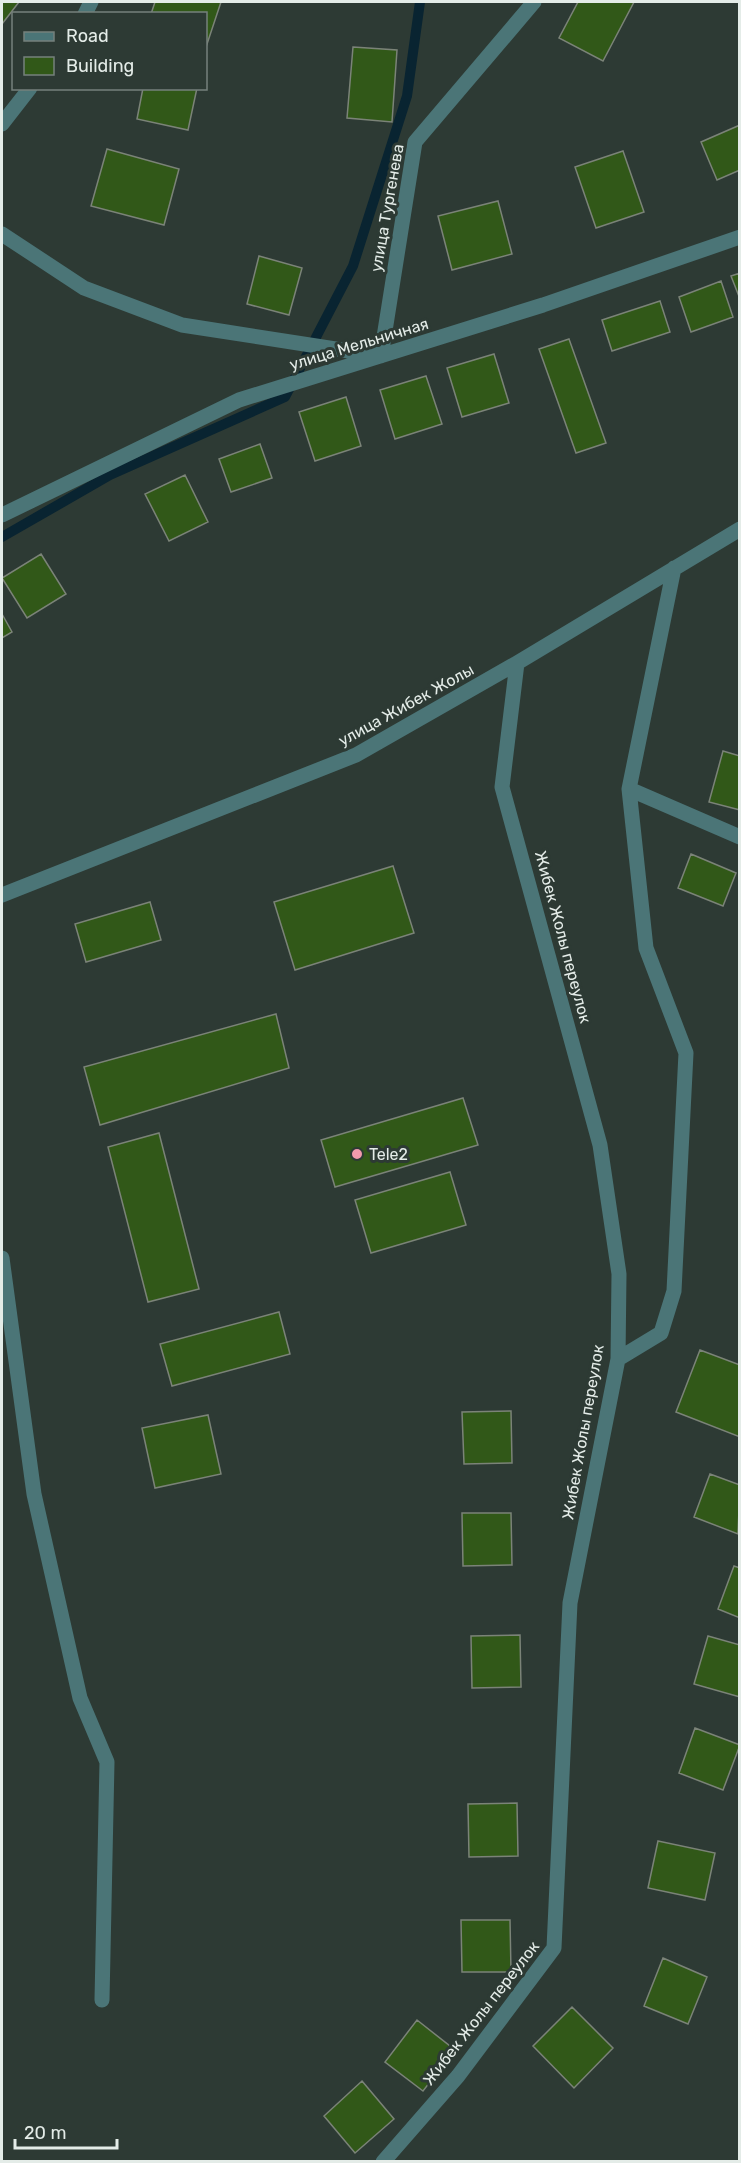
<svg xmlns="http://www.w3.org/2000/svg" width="741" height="2163" viewBox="0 0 741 2163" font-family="Rubik,sans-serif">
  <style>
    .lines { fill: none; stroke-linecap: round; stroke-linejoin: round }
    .stream { stroke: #092431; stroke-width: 10 }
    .building { fill: #315818; stroke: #7b8378; stroke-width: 1.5 }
    .street { stroke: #4b7577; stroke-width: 15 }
    .poi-dot { fill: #f29aad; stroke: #2d3a34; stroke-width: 2 }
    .labels { text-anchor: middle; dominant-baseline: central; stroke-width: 6; stroke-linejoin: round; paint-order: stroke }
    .street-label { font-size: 16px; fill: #e4ece8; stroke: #2d3a34 }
    .poi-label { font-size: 16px; fill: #e4ece8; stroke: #2d3a34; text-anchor: start }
  </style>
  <rect width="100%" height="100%" fill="#2d3a34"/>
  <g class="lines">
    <path class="stream" d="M2 537 110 475 285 397 353 266 407 96 420 2"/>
  </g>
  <path class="building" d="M2 2H19L2 24Z
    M155 2H221L206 47V14H151Z
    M578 2H634L603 61 559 38Z
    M353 47 397 50 392 122 347 118Z
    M143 88H197L188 130 137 119Z
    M740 125V170L717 180 701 142Z
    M107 149 179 169 164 225 91 206Z
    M623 151 644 212 596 228 575 167Z
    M498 201 512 254 452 270 438 216Z
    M259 256 302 268 289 315 247 304Z
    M740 273V299L731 276Z
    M721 281 733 317 691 332 679 297Z
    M660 301 670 332 612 351 602 320Z
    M569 339 606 443 576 453 539 349Z
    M494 354 509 403 462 417 447 368Z
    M426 376 442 424 395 439 380 390Z
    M346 397 361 446 315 461 299 412Z
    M260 444 272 478 231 492 219 459Z
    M185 475 208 522 169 541 145 494Z
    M41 554 66 594 27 618 2 578Z
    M2 614 12 632 2 638Z
    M723 751 740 756V810L709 802Z
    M691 854 736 873 723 906 678 888Z
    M393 866 414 933 295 970 274 902Z
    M150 902 161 940 86 962 75 924Z
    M276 1014 289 1068 100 1125 84 1067Z
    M463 1098 478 1145 335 1187 321 1140Z
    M159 1133 199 1289 148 1302 108 1147Z
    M450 1172 466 1225 371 1253 355 1200Z
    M279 1312 290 1354 172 1386 160 1344Z
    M700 1350 740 1365V1437L676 1412Z
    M511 1411 512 1463 464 1464 462 1412Z
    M208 1415 221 1474 155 1488 142 1428Z
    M710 1474 740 1485 738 1534 694 1517Z
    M462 1513H511L512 1565 463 1566Z
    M734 1566 740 1568V1618L718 1609Z
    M520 1635 521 1687 472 1688 471 1636Z
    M708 1636 740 1645V1697L694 1684Z
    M695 1728 740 1745 723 1790 679 1773Z
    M517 1803 518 1856 469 1857 468 1804Z
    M658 1841 715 1853 705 1900 648 1888Z
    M461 1920H510L511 1972H462Z
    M663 1958 707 1977 688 2024 644 2006Z
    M572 2007 613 2048 574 2088 533 2046Z
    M417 2020 455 2050 423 2091 385 2062Z
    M362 2081 394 2119 355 2153 324 2116Z"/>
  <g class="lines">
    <path class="street" d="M85 14 91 2
      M2 124 30 88
      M2 234 84 288 182 325 381 356 415 142 534 2
      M2 515 239 400 543 305 740 237
      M629 789 740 837
      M2 895 356 755 517 663 740 529
      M2 1258 34 1494 80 1698 107 1762 102 2000
      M618 1359 661 1333 674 1291 686 1053 646 948 629 789 674 568
      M383 2162 458 2076 554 1948 570 1603 618 1359 619 1274 600 1145 502 787 517 663"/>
  </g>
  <circle class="poi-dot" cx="357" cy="1154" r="6"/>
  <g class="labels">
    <g class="street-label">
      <text transform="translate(387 208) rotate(-80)">улица Тургенева</text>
      <text transform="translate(359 344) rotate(-17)">улица Мельничная</text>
      <text transform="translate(406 705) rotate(-29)">улица Жибек Жолы</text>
      <text transform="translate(563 937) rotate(75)">Жибек Жолы переулок</text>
      <text transform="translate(583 1432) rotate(-80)">Жибек Жолы переулок</text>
      <text transform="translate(481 2013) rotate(-52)">Жибек Жолы переулок</text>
    </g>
    <g class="poi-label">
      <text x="369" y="1154">Tele2</text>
    </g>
  </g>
  <rect width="741" height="2163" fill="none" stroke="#e4ece8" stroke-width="6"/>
  <rect x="12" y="12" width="195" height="78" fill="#2d3a34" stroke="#76817c" stroke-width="1.5"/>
  <rect x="24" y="32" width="30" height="9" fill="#4b7577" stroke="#76817c" stroke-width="1.5"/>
  <text x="66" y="42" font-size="18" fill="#e4ece8">Road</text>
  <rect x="24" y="57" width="30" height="18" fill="#315818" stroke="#76817c" stroke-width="1.5"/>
  <text x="66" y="72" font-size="18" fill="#e4ece8">Building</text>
  <path d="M15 2139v9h102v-9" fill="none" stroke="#e4ece8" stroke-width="3"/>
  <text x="24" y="2139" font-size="18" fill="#e4ece8" stroke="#2d3a34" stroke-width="4.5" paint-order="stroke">20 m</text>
</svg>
